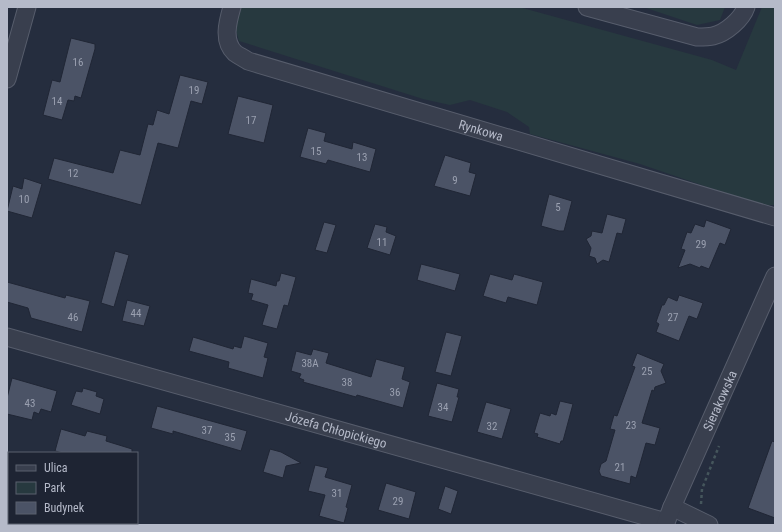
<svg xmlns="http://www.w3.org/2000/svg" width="782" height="532" viewBox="0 0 782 532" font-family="'Roboto Condensed',sans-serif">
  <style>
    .green { fill: #27393f }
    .building { fill: #4b5366; stroke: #202635 }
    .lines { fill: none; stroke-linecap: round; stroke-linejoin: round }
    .street-casing { stroke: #575d6c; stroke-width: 19 }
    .path { stroke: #45565c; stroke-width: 2.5; stroke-dasharray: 3 3; stroke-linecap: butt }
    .street { stroke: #393f4e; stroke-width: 17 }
    .labels { text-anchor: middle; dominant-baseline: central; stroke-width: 3; stroke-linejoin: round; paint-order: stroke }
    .number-label { font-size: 11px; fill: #9aa0b0 }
    .street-label { font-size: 13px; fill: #b5bac9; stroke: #1e2433 }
  </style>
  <rect width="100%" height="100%" fill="#252d3e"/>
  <path class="green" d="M239 7H519L712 60 736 70 762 7H775V205H760L640 164 530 134 529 127 507 112 470 100 450 105 423 99 239 41 234 23Z
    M643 7H725L720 20 697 25Z"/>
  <path class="building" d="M71 38 95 44V49L81 98 75 96 74 101 68 100 62 120 43 115 52 80 60 82Z
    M180 75 208 82 202 104 191 101 178 148 158 143 141 205 48 179 54 158 113 173 120 150 140 155 148 124 153 125 157 110 169 114Z
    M238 96 273 105 264 143 228 134Z
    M308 128 326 133 324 141 352 149 353 142 376 149 370 172 328 160 326 164 300 157Z
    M445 155 471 163 469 172 476 174 470 196 434 186Z
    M24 178 42 184 32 218 7 211 13 186 22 189Z
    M549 194 572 201 564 231H559L541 226Z
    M607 214 626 219 622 234 617 233 609 262 603 260 597 264 595 258 589 256 591 248 586 239 591 236 592 231 602 233Z
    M706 220 731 229 725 245 720 243 709 269 701 266 700 268 690 264 678 268 685 250 681 249 687 232 691 233 695 224 704 227Z
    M324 222 336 225 327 253 315 250Z
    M375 224 387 227 386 232 396 236 390 255 367 248Z
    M115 251 129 255 114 307 101 303Z
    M421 264 460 274 455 291 417 280Z
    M281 273 296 277 288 306 284 305 277 329 262 325 268 305 251 300 253 294 248 293 251 279 276 286 277 281H279Z
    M490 274 512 280 514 274 543 282 537 305 508 297 506 303 483 296Z
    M7 282 65 298 66 295 90 301 82 332 31 318 28 308 7 302Z
    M679 295 703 303 697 319 689 316 679 341 656 332 659 324 656 322 662 305H664L668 297 677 301Z
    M127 300 150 306 144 326 122 321Z
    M446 332 462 336 451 376 435 372Z
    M244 336 268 343 264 357 268 358 263 378 228 368 229 362 189 351 193 337 233 349 234 346 241 348Z
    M313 349 329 353 326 363 371 377 376 359 405 367 402 379 410 382 403 408 357 395 356 397 303 382 304 380 299 378 301 374 291 371 296 351 311 355Z
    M637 353 664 364 661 371 666 383 655 387 654 391 652 390 642 423 660 428 655 445 646 443 636 478 631 476 630 484 601 476 599 471 601 464 606 461 615 430 610 429 614 415 617 416 635 367 632 366Z
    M12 378 57 391 51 412 41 409 39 414 34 412 32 420 7 414V398Z
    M437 383 459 389 457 397H459L452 422 428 416Z
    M83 388 97 392 96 396 104 399 100 414 71 405 76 391 82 392Z
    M560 401 573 404 563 441H561L560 444 537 437 538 434 534 433 540 413 550 416 551 413 556 415Z
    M486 402 511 409 502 439 477 432Z
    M157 406 247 431 241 451 173 431V434L151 428Z
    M61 429 85 436 87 431 107 436 106 441 132 449V453H63L55 451Z
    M772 441 775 442V518L748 508Z
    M270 449 281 452 301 463 286 466 283 478 263 472Z
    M315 465 328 468 325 477 352 485 346 507 348 508 344 523 319 516 325 495 308 491Z
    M386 483 416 492 409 519 378 510Z
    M445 486 458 491 451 514 438 509Z"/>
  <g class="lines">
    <defs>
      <g id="street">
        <path id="s1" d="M232 7C228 21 222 41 235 53 239 56 244 58 248 61L775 217"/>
        <path d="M587 7 697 37C702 37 709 37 713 36 726 33 742 19 746 7"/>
        <path d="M7 79 27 7"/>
        <path id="s2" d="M7 337 666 522"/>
        <path d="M672 507 709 525"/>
        <path id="s3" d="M665 525 672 507 775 276"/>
      </g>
    </defs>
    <use href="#street" class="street-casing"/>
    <path class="path" d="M701 504 702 489 719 446"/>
    <use href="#street" class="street"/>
  </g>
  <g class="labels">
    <g class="number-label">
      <text x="78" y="62">16</text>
      <text x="194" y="90">19</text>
      <text x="57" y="101">14</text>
      <text x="251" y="120">17</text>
      <text x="316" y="151">15</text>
      <text x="362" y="157">13</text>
      <text x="73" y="173">12</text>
      <text x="455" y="180">9</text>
      <text x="24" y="199">10</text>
      <text x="558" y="207">5</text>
      <text x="382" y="242">11</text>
      <text x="701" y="244">29</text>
      <text x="136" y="313">44</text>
      <text x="73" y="317">46</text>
      <text x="673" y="317">27</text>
      <text x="310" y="363">38A</text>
      <text x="647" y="371">25</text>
      <text x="347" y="382">38</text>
      <text x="395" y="392">36</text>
      <text x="30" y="403">43</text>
      <text x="443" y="407">34</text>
      <text x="631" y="425">23</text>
      <text x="492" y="426">32</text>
      <text x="207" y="430">37</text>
      <text x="230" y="437">35</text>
      <text x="620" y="467">21</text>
      <text x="337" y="493">31</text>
      <text x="398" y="501">29</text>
    </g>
    <g class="street-label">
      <text stroke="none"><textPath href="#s1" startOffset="307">Rynkowa</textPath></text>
      <text stroke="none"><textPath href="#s3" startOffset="136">Sierakowska</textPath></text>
      <text stroke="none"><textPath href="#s2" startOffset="342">Józefa Chłopickiego</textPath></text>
    </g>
  </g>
  <rect width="782" height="532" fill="none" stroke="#b5bac9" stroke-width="16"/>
  <rect x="8" y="452" width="130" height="72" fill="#1e2433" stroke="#5a606f"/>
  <rect x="16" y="465" width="20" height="6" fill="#393f4e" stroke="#5a606f"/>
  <text x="44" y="472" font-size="12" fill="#b5bac9">Ulica</text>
  <rect x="16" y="482" width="20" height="12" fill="#27393f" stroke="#5a606f"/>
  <text x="44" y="492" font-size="12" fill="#b5bac9">Park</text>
  <rect x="16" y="502" width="20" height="12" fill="#4b5366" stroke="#5a606f"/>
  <text x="44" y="512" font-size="12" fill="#b5bac9">Budynek</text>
</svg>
